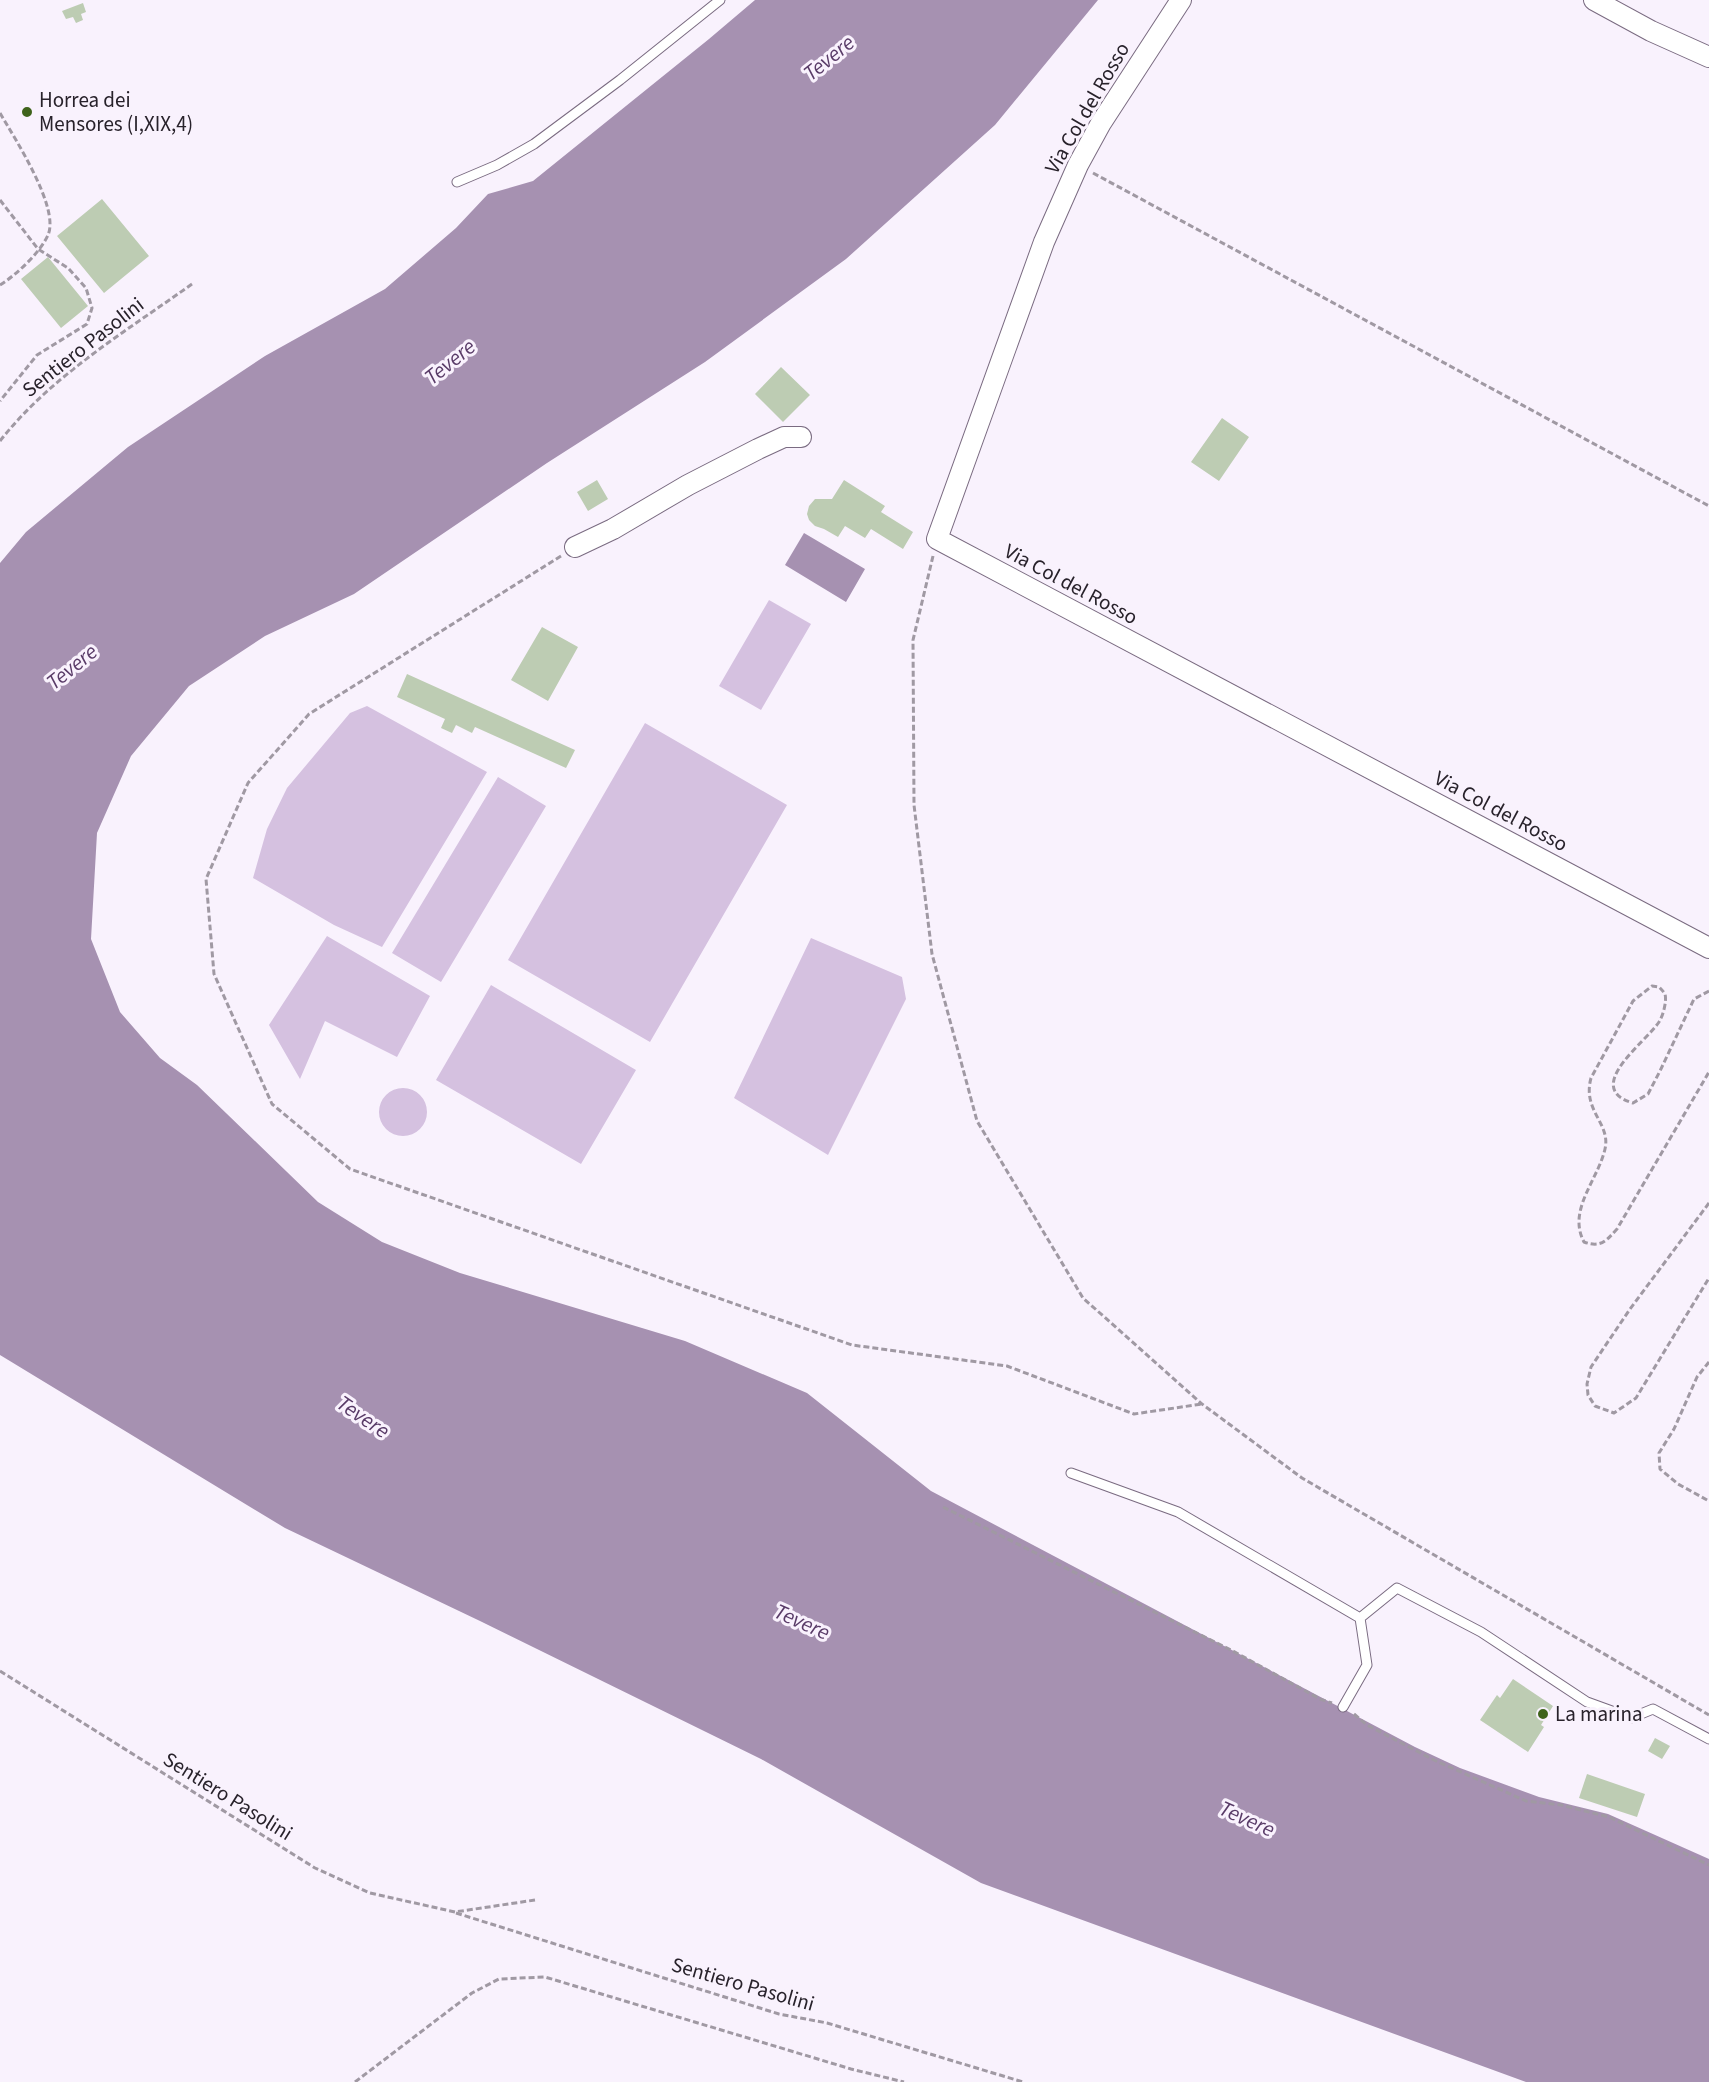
<svg xmlns="http://www.w3.org/2000/svg" width="1709" height="2082" viewBox="0 0 1709 2082" font-family="'Source Sans 3',sans-serif">
  <style>
    .green { fill: #d5c1e0 }
    .water { fill: #a691b1 }
    .building { fill: #bdccb3 }
    .lines { fill: none; stroke-linecap: round; stroke-linejoin: round }
    .service-casing { stroke: #7a6b81; stroke-width: 11 }
    .minor-casing { stroke: #7a6b81; stroke-width: 22 }
    .path { stroke: #a099a3; stroke-width: 3; stroke-dasharray: 6 3; stroke-linecap: butt }
    .service { stroke: #fff; stroke-width: 9 }
    .minor { stroke: #fff; stroke-width: 20 }
    .poi-dot { fill: #3f631b; stroke: #f9f2fd; stroke-width: 2 }
    .labels { text-anchor: middle; dominant-baseline: central; stroke-width: 6; stroke-linejoin: round; paint-order: stroke }
    .poi-label { font-size: 21px; fill: #28222b; stroke: #f9f2fd; text-anchor: start }
    .street-label { font-size: 21px; fill: #28222b; stroke: #f9f2fd }
    .water-label { font-size: 22px; font-style: italic; fill: #593b68; stroke: #f9f2fd }
  </style>
  <rect width="100%" height="100%" fill="#f9f2fd"/>
  <path class="green" d="M769 600 811 624 761 710 719 686Z
    M367 706 487 772 382 947 334 925 253 878 267 829 287 788 350 713Z
    M645 723 787 805 650 1042 508 960Z
    M498 777 546 806 441 982 392 953Z
    M327 936 430 996 397 1057 325 1021 300 1079 269 1025Z
    M811 938 902 977 906 999 828 1155 734 1098Z
    M491 985 636 1070 581 1164 436 1080Z
    M379 1112a24 24 0 1 1 48 0a24 24 0 1 1-48 0Z"/>
  <path class="water" d="M755 0H1098L995 125 846 259 705 362 547 463 354 594 265 636 189 686 131 756 97 833 91 939 120 1012 160 1058 197 1085 318 1202 382 1242 460 1273 685 1341 807 1393 931 1491 1415 1747 1460 1768 1539 1797 1608 1814 1709 1859V2082H1526L981 1883 761 1759 480 1621 285 1528 0 1355V563L26 532 128 447 265 356 385 289 456 228 488 194 533 181 709 39Z
    M804 533 865 569 846 602 785 565Z"/>
  <path class="building" d="M83 3 86 12 81 14 83 20 76 23 73 17 66 19 62 11Z
    M102 199 149 256 104 293 57 236Z
    M48 257 88 306 61 328 21 279Z
    M781 367 810 395 783 422 755 394Z
    M1222 418 1249 437 1219 481 1191 462Z
    M597 480 608 499 588 511 577 492Z
    M844 480 885 506 881 512 913 532 903 549 871 529 865 538 845 526 838 537 824 529 815 526 809 520 807 514 809 506 815 499H832Z
    M542 627 578 647 548 701 511 680Z
    M407 674 575 750 566 768 475 727 472 733 456 725 452 733 441 728 445 719 397 697Z
    M1513 1679 1553 1706 1541 1725 1544 1727 1528 1752 1480 1720 1497 1695 1500 1698Z
    M1655 1738 1670 1746 1662 1759 1648 1751Z
    M1587 1774 1645 1794 1637 1817 1579 1798Z"/>
  <g class="lines">
    <defs>
      <path id="service" d="M457 182 497 165 534 144 620 80 720 0
        M1071 1473 1178 1512 1360 1618 1397 1588 1481 1632 1587 1702 1631 1718 1653 1709 1709 1739
        M1343 1707 1367 1665 1360 1618"/>
      <path id="minor" d="M1181 0 1101 123 1078 165 1044 242 937 539 1709 948
        M1594 0 1651 31 1709 57
        M575 547 613 529 688 485 758 449 784 437H801"/>
    </defs>
    <use href="#service" class="service-casing"/>
    <use href="#minor" class="minor-casing"/>
    <path class="path" d="M0 113C15 139 60 208 48 235 40 253 16 275 0 285
      M1093 173 1709 506
      M0 200 38 249 68 268 86 288 92 308 87 324 37 355 0 401
      M0 441C51 376 125 332 192 284
      M561 556 309 714 248 783 206 879 214 974 272 1104 350 1169 852 1345 1007 1366 1134 1414 1202 1404
      M933 556 913 640 914 805 932 954 977 1121 1083 1298 1202 1404 1302 1478 1709 1715
      M1709 991 1694 999 1660 1071 1648 1094 1633 1103C1581 1088 1647 1041 1659 1022 1663 1016 1667 1001 1665 994 1663 991 1661 989 1659 987L1652 986 1633 1001 1591 1078C1582 1111 1611 1123 1605 1149 1598 1180 1567 1210 1584 1242 1601 1248 1606 1241 1617 1229L1709 1072
      M1709 1203 1630 1309 1591 1367 1587 1384 1588 1395 1595 1406 1614 1413 1636 1398 1709 1278
      M1709 1362 1697 1377 1674 1429 1659 1453 1660 1469 1678 1484 1709 1501
      M943 1507 1231 1650 1320 1699 1332 1703
      M0 1671 315 1868 370 1893 455 1912 535 1900
      M1354 1714 1367 1725 1434 1760 1526 1801 1561 1805 1609 1817 1709 1865
      M456 1913 779 2014 827 2023 1023 2082
      M355 2082 472 1993 499 1979 545 1977 851 2069 904 2082"/>
    <use href="#service" class="service"/>
    <use href="#minor" class="minor"/>
  </g>
  <g class="poi-dot">
    <circle cx="27" cy="112" r="6"/>
    <circle cx="1543" cy="1714" r="6"/>
  </g>
  <g class="labels">
    <g class="poi-label">
      <text x="39" y="100">Horrea dei<tspan x="39" dy="24">Mensores (I,XIX,4)</tspan></text>
      <text x="1555" y="1714">La marina</text>
    </g>
    <g class="street-label">
      <text transform="translate(1087 108) rotate(-60)">Via Col del Rosso</text>
      <text transform="translate(83 347) rotate(-38)">Sentiero Pasolini</text>
      <text transform="translate(1071 584) rotate(28)">Via Col del Rosso</text>
      <text transform="translate(1501 811) rotate(28)">Via Col del Rosso</text>
      <text transform="translate(228 1796) rotate(32)">Sentiero Pasolini</text>
      <text transform="translate(743 1984) rotate(16)">Sentiero Pasolini</text>
    </g>
    <g class="water-label">
      <text transform="translate(829 58) rotate(-39)">Tevere</text>
      <text transform="translate(450 362) rotate(-39)">Tevere</text>
      <text transform="translate(72 667) rotate(-39)">Tevere</text>
      <text transform="translate(363 1417) rotate(34)">Tevere</text>
      <text transform="translate(802 1622) rotate(24)">Tevere</text>
      <text transform="translate(1247 1819) rotate(24)">Tevere</text>
    </g>
  </g>
</svg>
